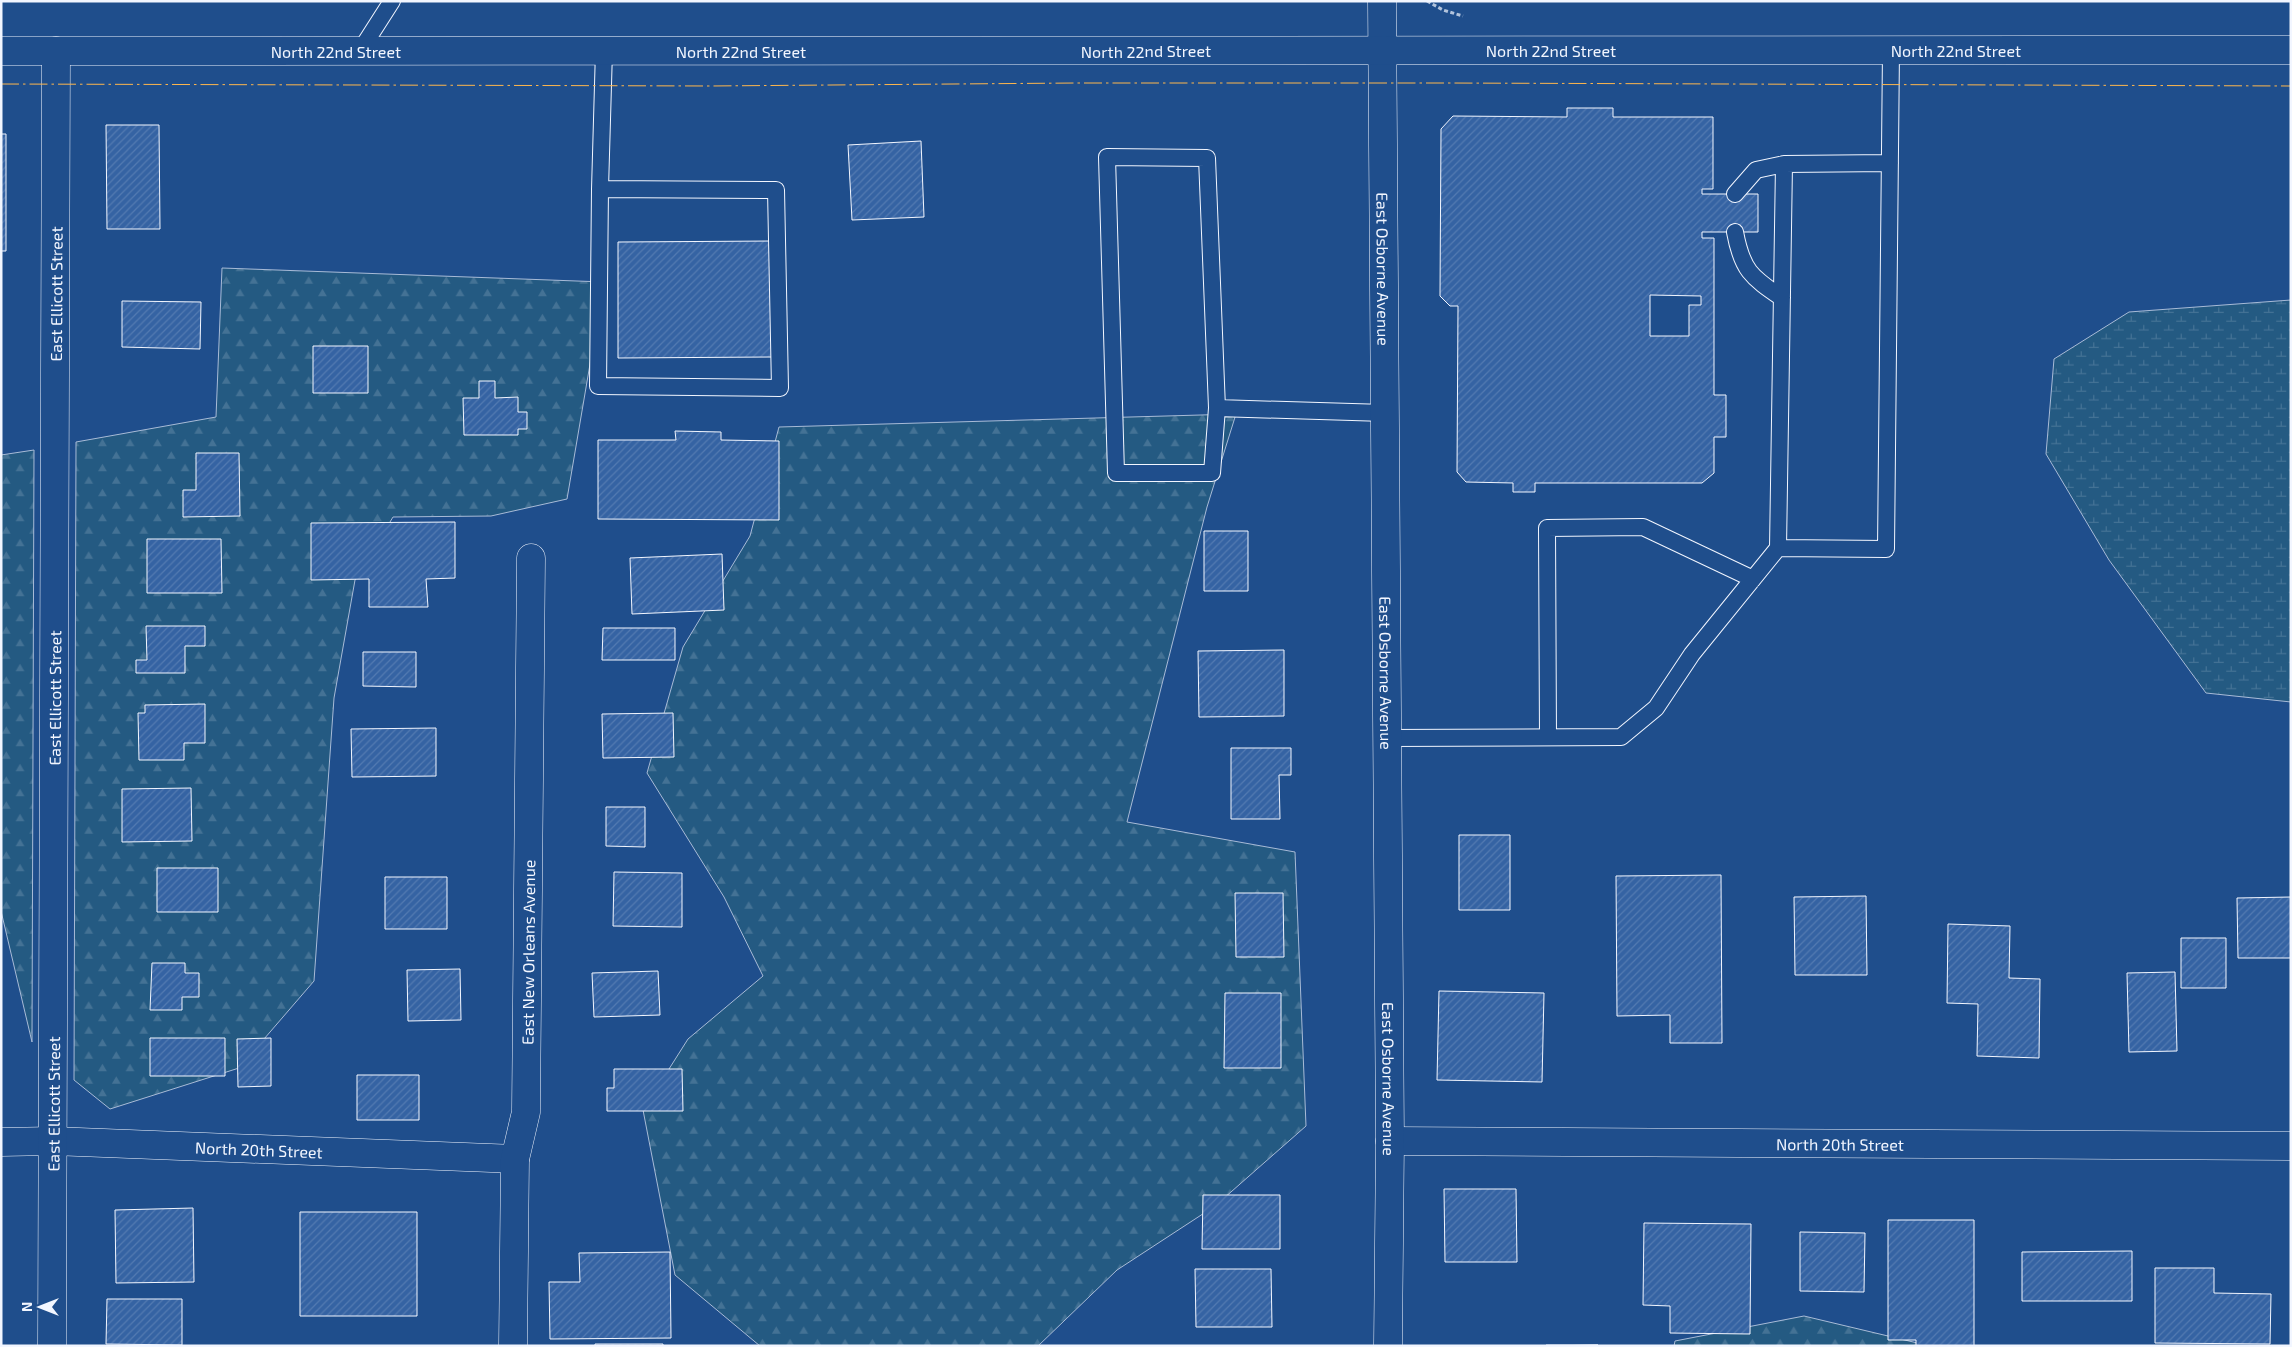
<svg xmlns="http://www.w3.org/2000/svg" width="2292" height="1347" viewBox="0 0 2292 1347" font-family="'Exo 2',sans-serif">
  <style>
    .forest { fill: url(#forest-firs); stroke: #a8bbd7 }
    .wetland { fill: url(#wetland-marsh); stroke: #a8bbd7 }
    .building { fill: url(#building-hatch); stroke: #f2f6ff; fill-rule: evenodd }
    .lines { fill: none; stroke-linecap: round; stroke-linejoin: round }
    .lane-casing { stroke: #f2f6ff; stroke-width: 18 }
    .street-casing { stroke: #f2f6ff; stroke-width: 29 }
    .secondary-casing { stroke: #f2f6ff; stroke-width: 29 }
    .path { stroke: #b3c4dc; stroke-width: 3; stroke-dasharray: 4 2.5; stroke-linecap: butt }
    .lane { stroke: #1f4e8c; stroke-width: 16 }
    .street { stroke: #1f4e8c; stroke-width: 28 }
    .secondary { stroke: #1f4e8c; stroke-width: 28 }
    .power { stroke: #ffb74d; stroke-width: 1; stroke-dasharray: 18 4 2.5 4; stroke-linecap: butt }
    .labels { text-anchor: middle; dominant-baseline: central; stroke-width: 4; stroke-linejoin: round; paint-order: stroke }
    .street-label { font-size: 16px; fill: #f2f6ff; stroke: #1f4e8c }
  </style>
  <defs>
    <pattern id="forest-firs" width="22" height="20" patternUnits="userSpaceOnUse" patternTransform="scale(1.25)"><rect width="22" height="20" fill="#245a82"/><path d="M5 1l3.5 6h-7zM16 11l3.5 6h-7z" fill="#447295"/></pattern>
    <pattern id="wetland-marsh" width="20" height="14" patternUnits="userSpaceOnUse" patternTransform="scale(1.25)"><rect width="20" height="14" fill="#245a82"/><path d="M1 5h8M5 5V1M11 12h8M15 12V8" fill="none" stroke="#447295"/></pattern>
    <pattern id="building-hatch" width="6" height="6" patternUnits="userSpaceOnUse" patternTransform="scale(1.25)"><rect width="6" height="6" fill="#3563a3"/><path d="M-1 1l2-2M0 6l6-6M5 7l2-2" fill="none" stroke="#537ab1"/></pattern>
  </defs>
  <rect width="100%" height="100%" fill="#1f4e8c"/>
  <path class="forest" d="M222 268 604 282 567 499 491 516 393 517 355 580 334 698 314 981 239 1068 110 1109 74 1080 76 442 216 417Z
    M1236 414 1207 507 1127 822 1295 852 1306 1126 1215 1206 1117 1270 1038 1346H760L675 1275 643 1110 688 1039 763 976 724 897 647 773 683 647 750 536 779 427Z
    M34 450 32 1042 1 911V455Z
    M1804 1316 1930 1346H1674L1675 1341Z"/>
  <path class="wetland" d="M2291 300V702L2206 693 2109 560 2046 454 2054 359 2129 312Z"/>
  <path class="building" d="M1567 108H1613V117H1713V189H1702V194H1758V232H1702V238H1714V395H1726V437H1714V473L1702 483H1535V492H1513V483L1466 482 1457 472 1458 306H1450L1440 296 1441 129 1453 116 1567 117ZM1650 295 1701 296V305H1689V336H1650Z
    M106 125H159L160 229H107Z
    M1 134H6V251H1Z
    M921 141 924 217 852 220 848 145Z
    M773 241 772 357 618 358V242Z
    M122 301 201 302 200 349 122 347Z
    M313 346H368V393H313Z
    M479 381H495V398L518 397V412H527V429H518V435H464L463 398H479Z
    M675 431 721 432V440L779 441V520L598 519V440H676Z
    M196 453H239L240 516 183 517V490H196Z
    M455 522V578L426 579 428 607H369V579L311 580V523Z
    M1204 531H1248V591H1204Z
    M147 539H221L222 593H147Z
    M722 554 724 610 632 614 630 558Z
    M146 626H205V646H185V673H136V660H147Z
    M603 628H675V660H602Z
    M1284 650V716L1199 717 1198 651Z
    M363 652H416V687L363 686Z
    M205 704V743H184V760H139L138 713H145V705Z
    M673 713 674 757 603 758 602 714Z
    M436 728V776L352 777 351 729Z
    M1231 748H1291V775H1279L1280 819H1231Z
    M191 788 192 841 122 842V789Z
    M606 807H645V847L606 846Z
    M1459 835H1510V910H1459Z
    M157 868H218V912H157Z
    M614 872 682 873V927L613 926Z
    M1721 875 1722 1043H1670V1015L1617 1016 1616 876Z
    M385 877H447V929H385Z
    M1235 893H1283L1284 957H1236Z
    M1866 896 1867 975H1795L1794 897Z
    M2291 897V958H2238L2237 898Z
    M1948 924 2010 926 2009 978 2040 979 2039 1058 1977 1056 1978 1004 1947 1003Z
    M2181 938H2226V988H2181Z
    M152 963H185V973H199V997H182V1010H150Z
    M460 969 461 1020 408 1021 407 970Z
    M658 971 660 1015 594 1017 592 973Z
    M2175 972 2177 1051 2129 1052 2127 973Z
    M1439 991 1544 993 1542 1082 1437 1080Z
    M1225 993H1281V1068H1224Z
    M150 1038H225V1076H150Z
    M271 1038V1086L238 1087 237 1039Z
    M614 1069H682L683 1111H607V1088H614Z
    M357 1075H419V1120H357Z
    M1444 1189H1516L1517 1262H1445Z
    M1203 1195H1280V1249H1202Z
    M193 1208 194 1282 116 1283 115 1210Z
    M300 1212H417V1316H300Z
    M1888 1220H1974V1346H1916V1340H1888Z
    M1644 1223 1751 1224 1750 1334 1670 1333V1306L1643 1305Z
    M1800 1232 1865 1233 1864 1292 1800 1291Z
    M2132 1251V1301H2022V1252Z
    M670 1252 671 1338 550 1339 549 1282H580L579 1253Z
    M2155 1268H2214V1293L2271 1294 2270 1344 2155 1343Z
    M1195 1269H1271L1272 1327H1196Z
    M107 1299H182V1345L106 1344Z
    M595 1344H663V1346H595Z
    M1546 1345H1598L1546 1346Z"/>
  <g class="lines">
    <defs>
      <path id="lane" d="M360 51 392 1
        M600 189 776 190 780 388 598 386 600 189 604 50
        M1735 194 1756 170 1784 164
        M1735 232C1742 270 1751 277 1782 298
        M1217 408 1212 473H1116L1107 157 1207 158 1217 408 1385 413
        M1778 548 1784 164 1890 163
        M1548 737 1547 528 1643 527 1753 579
        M1387 738 1621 737 1656 708 1692 654 1778 548 1886 549 1891 50"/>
      <g id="street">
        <path id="s1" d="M1390 1141 2291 1146"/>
        <path id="s2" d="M1 1142 53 1141 515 1159"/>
        <path id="s3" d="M52 1346 56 51"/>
        <path id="s4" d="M513 1346 515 1159 526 1112 531 558"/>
      </g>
      <g id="secondary">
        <path id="s5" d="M1382 1 1390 1141 1388 1346"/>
        <path id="s6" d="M1 51 2291 50"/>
      </g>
    </defs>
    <use href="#lane" class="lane-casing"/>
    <use href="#street" class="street-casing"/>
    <use href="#secondary" class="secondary-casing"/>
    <path class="path" d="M1427 1 1443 10 1463 16"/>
    <use href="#lane" class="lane"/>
    <use href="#street" class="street"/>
    <use href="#secondary" class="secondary"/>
    <path class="power" d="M1 84 710 86 1076 83H1446L2291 86"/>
  </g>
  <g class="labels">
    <g class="street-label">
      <text stroke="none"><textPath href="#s6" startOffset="740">North 22nd Street</textPath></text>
      <text stroke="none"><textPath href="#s6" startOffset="1145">North 22nd Street</textPath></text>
      <text stroke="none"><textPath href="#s6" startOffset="1550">North 22nd Street</textPath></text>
      <text stroke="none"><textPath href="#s6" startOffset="1955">North 22nd Street</textPath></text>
      <text stroke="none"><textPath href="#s6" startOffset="335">North 22nd Street</textPath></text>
      <text stroke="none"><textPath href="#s5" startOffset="268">East Osborne Avenue</textPath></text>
      <text stroke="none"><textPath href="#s3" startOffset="1052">East Ellicott Street</textPath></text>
      <text stroke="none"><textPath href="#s5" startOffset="672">East Osborne Avenue</textPath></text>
      <text stroke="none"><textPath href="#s3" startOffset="648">East Ellicott Street</textPath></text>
      <text stroke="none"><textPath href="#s4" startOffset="395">East New Orleans Avenue</textPath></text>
      <text stroke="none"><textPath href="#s5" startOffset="1078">East Osborne Avenue</textPath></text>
      <text stroke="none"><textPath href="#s3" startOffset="242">East Ellicott Street</textPath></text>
      <text stroke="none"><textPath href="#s1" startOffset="450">North 20th Street</textPath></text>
      <text stroke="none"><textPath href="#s2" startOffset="258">North 20th Street</textPath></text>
    </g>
  </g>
  <rect width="2292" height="1347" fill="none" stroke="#f2f6ff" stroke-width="5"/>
  <g transform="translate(40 1307) rotate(270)" stroke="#1f4e8c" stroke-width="4" paint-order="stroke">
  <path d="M0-4L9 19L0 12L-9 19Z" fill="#f2f6ff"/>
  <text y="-8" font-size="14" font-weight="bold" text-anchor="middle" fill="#f2f6ff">N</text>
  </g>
</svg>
